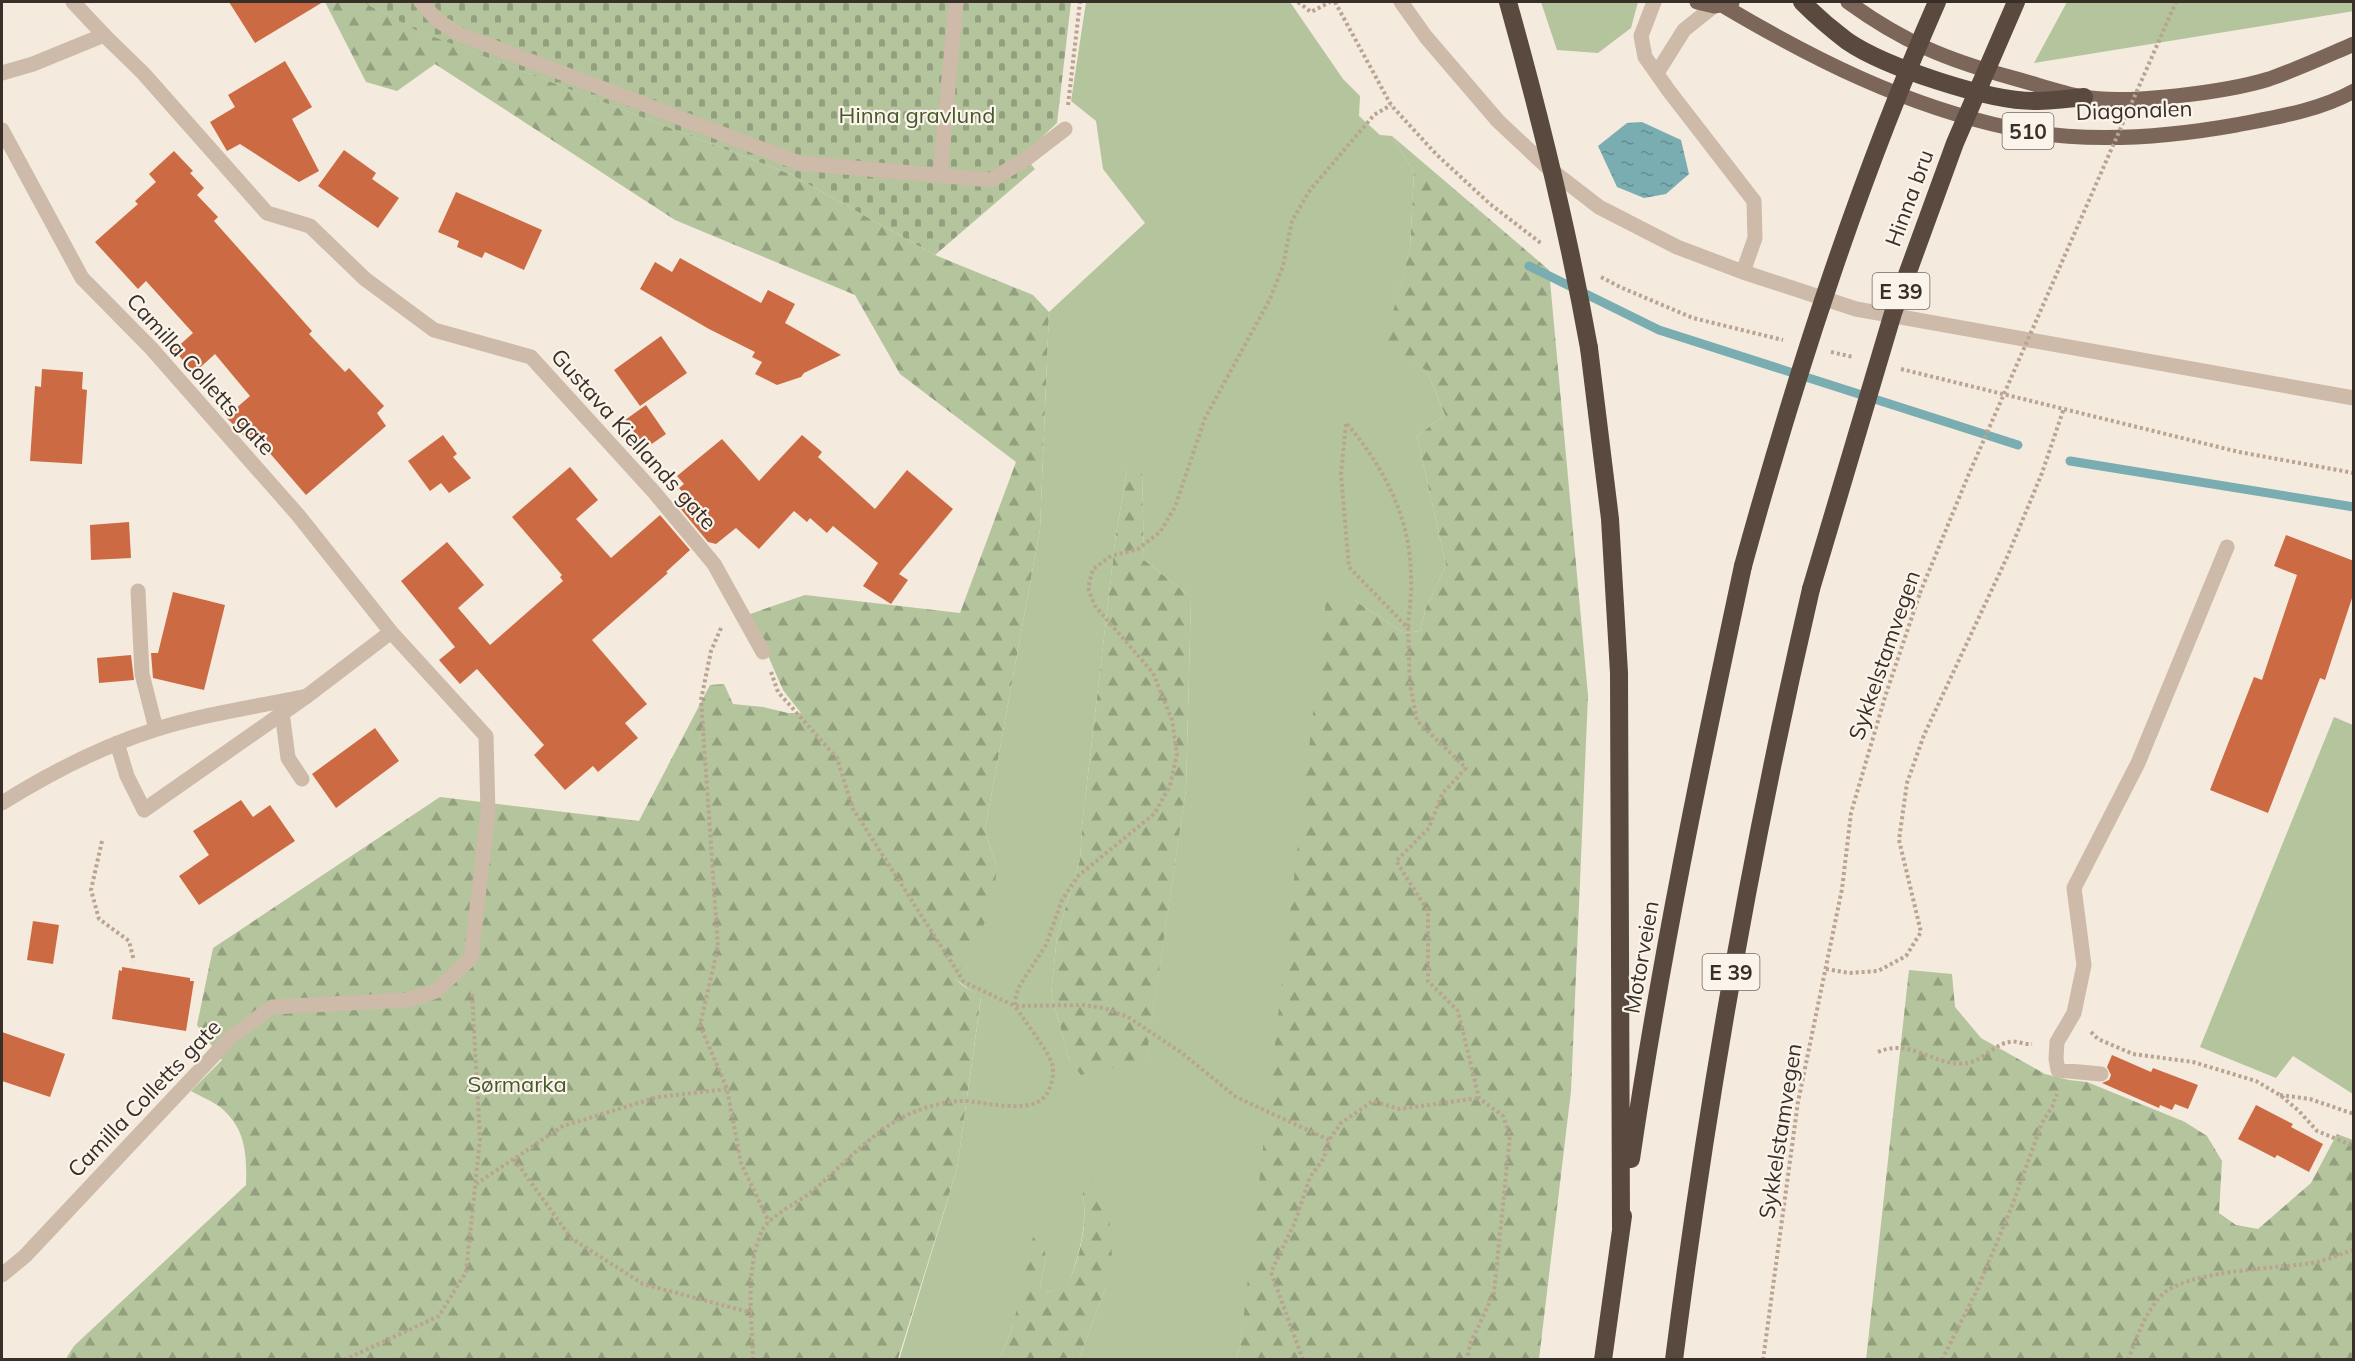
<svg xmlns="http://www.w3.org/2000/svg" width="2355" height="1361" viewBox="0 0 2355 1361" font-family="Mulish,sans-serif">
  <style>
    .grass { fill: #b4c49c; fill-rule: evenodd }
    .forest { fill: url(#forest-firs) }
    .cemetery { fill: url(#cemetery-stones) }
    .water { fill: url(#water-ripples) }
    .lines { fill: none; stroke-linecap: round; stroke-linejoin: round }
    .stream { stroke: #7aadb2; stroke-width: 9 }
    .building { fill: #cc6b43 }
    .path { stroke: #b9a492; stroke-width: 4; stroke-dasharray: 3 3; stroke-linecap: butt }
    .service { stroke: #cdbaa8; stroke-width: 15 }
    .minor { stroke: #cdbaa8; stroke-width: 15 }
    .primary { stroke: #7c6659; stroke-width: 15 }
    .motorway { stroke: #5a493f; stroke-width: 18 }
    .path-bridge { stroke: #b9a492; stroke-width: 4; stroke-dasharray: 3 3; stroke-linecap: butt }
    .motorway-bridge { stroke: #5a493f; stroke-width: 18 }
    .labels { text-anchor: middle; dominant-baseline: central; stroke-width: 4.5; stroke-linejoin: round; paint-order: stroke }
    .shield { fill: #fbf4ea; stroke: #736a63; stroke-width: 1.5 }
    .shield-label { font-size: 21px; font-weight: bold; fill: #392f29 }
    .street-label { font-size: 22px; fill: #392f29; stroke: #fbf4ea }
    .park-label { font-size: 22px; fill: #46592b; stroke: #fbf4ea }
  </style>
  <defs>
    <pattern id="forest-firs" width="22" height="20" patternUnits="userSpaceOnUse" patternTransform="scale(1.5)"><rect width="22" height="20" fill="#b4c49c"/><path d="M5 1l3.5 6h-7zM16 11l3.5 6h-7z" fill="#93a07f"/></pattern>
    <pattern id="cemetery-stones" width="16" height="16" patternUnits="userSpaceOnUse" patternTransform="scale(1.5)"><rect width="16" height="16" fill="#b4c49c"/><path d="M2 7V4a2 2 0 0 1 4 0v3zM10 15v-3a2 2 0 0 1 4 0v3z" fill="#93a07f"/></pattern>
    <pattern id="water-ripples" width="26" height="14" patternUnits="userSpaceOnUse" patternTransform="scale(1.5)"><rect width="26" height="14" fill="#7aadb2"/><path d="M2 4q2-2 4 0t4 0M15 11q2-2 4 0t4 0" fill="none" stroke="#658d91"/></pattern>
  </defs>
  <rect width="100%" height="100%" fill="#f4eadd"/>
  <path class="grass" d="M1086 2H1290L1343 79 1360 96 1359 116 1380 135 1392 136 1414 172 1410 248 1385 345 1427 371 1445 415 1417 436 1446 565 1426 608 1420 631 1404 633 1354 600 1255 1231 1240 1348 1236 1359H1079L1105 1289 1082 1188C1089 1223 1079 1256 1067 1288L1045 1292 1040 1287 1046 1258 1013 1326 1000 1359 899 1360 957 1169 981 998 955 979 997 868 985 830 1040 529 1049 312 1145 223 1103 169 1096 121 1071 101ZM1127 471H1142L1144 560 1191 597 1186 789 1146 1058 1070 1062 1051 995 1057 936 1080 860 1082 826 1116 534Z
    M1541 2H1638L1631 28 1598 53 1557 50Z
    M2067 2H2353L2354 11 2034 63Z
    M2334 717 2353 725V1094L2293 1056 2276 1078 2200 1047Z"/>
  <path class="forest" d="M325 2H363L417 30 790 174 935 255 1033 295 1049 312 1040 529 985 830 997 868 992 909 955 979 962 985 981 997 957 1169 898 1359 65 1360 74 1346 246 1185C247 1155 246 1128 220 1107 212 1101 200 1096 191 1091L222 1060 197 1025 213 948 440 797 639 821 710 685 724 684 733 704 763 707 788 713H801L783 690 750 614 805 595 960 613 1016 462 900 374 855 295 675 220 435 64 397 91 366 82Z
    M1392 136 1549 270 1588 695 1571 1091 1539 1359H1236L1240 1348 1327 592 1354 600 1404 633 1420 631 1426 608 1446 565 1417 436 1445 415 1427 371 1384 346 1410 248 1414 172Z
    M1136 463 1142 471 1144 560 1191 597 1186 789 1146 1060 1081 1075 1070 1062 1051 995 1057 936 1080 860 1082 826 1116 534 1127 471Z
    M1909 970 1952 974 1955 1007 1981 1038 2045 1074 2069 1080 2087 1082 2185 1122 2207 1136 2222 1161 2219 1213 2236 1225 2258 1229 2311 1183 2337 1134 2353 1140V1359L1866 1360Z
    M1092 1180 1108 1195 1112 1258 1105 1289 1079 1359H1000L1013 1326 1033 1237 1043 1243 1046 1258 1040 1287 1046 1292 1067 1287C1080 1256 1089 1223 1082 1188Z"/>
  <path class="cemetery" d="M363 2H1071L1057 123 1023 155 1035 169 935 255 790 174 416 30Z"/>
  <path class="water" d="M1642 122 1681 140 1689 174 1666 194 1644 198 1617 187 1598 146 1627 123Z"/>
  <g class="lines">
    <path class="stream" d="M1529 266 1659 330 2018 445
      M2070 461 2354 507"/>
  </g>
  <path class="building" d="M229 2H323L255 43Z
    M285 61 312 107 292 119 319 171 299 182 240 144 227 151 210 122 235 107 228 95Z
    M344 150 376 173 372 179 399 198 378 228 318 186Z
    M174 151 193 171 190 173 204 188 197 195 218 217 214 221 312 331 309 334 345 372 349 368 384 406 377 413 386 426 306 495 255 436 249 441 226 417 250 396 215 354 194 373 174 350 193 333 146 281 138 289 95 242 138 204 135 201 156 182 149 174Z
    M456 192 542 230 524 270 485 252 482 258 457 247 459 241 438 232Z
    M680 258 761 303 768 290 795 304 785 323 841 355 804 373 801 377 777 385 755 374 762 362 752 357 755 352 709 329 640 289 655 262 672 272Z
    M661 336 687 373 640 406 614 370Z
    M42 369 83 372 82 389 87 390 82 464 30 461 35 386 41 387Z
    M646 405 666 434 646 448 625 420Z
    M443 435 457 454 453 457 471 478 449 493 441 483 430 491 408 461Z
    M802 435 822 452 818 457 875 509 907 470 953 509 899 574 908 580 891 604 863 586 878 563 833 526 827 533 810 518 807 522 794 511 759 549 736 528 716 544 708 542 675 502 684 494 679 488 684 484 677 476 722 439 759 481Z
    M570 467 598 500 576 519 611 558 660 515 690 550 666 572 668 573 592 640 647 704 625 723 638 738 598 772 593 766 565 790 534 755 544 745 477 669 460 684 439 660 455 647 401 581 447 542 484 585 458 608 490 645 563 581 560 577 562 575 512 517Z
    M129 522 131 558 91 560 90 525Z
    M2286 535 2354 561V592L2325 680 2320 678 2268 813 2210 790 2254 677 2262 680 2297 575 2274 566Z
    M173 592 225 605 204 690 153 678 151 653H158Z
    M131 655 134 680 99 683 97 658Z
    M375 728 399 761 336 808 312 774Z
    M241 800 253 817 270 805 295 841 199 905 179 876 209 855 193 831Z
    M33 921 59 925 53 964 27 960Z
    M122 967 190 978V981H194L186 1031 112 1019 119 970 122 971Z
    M2 1032 65 1054 50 1097 2 1081Z
    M2112 1055 2151 1072 2153 1068 2198 1085 2188 1109 2175 1104 2172 1110 2160 1105 2159 1108 2102 1083 2109 1080 2111 1075 2107 1067Z
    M2256 1105 2293 1124 2291 1127 2323 1144 2309 1172 2277 1155 2275 1158 2238 1139Z"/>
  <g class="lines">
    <path class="path" d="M1298 2 1311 12 1330 2
      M1335 2 1391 105 1436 154 1490 204 1542 244
      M1068 105 1080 2
      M1601 277 1620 287 1693 318 1783 340
      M1831 352 1853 357
      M1901 369 2239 452 2354 473
      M1346 424 1341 474 1349 567 1408 628 1410 684 1417 721 1466 768 1442 794 1429 828 1396 861 1428 911V981L1458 1011 1479 1098 1503 1116 1510 1135 1494 1293 1470 1344 1467 1360
      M1347 424C1384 467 1411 519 1411 577 1412 594 1409 611 1408 628
      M721 628 711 651 701 700 718 947 700 1025 727 1089 741 1163 769 1222
      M771 672 778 692 837 758 853 809 964 982 1015 1006 1083 1005 1104 1008 1128 1017 1182 1053 1236 1097 1329 1140
      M102 841 91 890 99 919 129 941 134 961
      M1826 969 1849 973 1878 971 1906 956 1921 932 1899 840 1907 783 1924 735 2008 555 2042 473 2064 408
      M2091 1032 2098 1039 2133 1054 2193 1062 2256 1081 2280 1095 2299 1111 2317 1131 2354 1146
      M1878 1052C1912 1037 1937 1069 1968 1063 1983 1060 1995 1044 2009 1042 2016 1040 2025 1045 2032 1044
      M2280 1095 2310 1099 2354 1114
      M514 1159 571 1238 643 1284 752 1313
      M476 1184 563 1126 658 1097 727 1089
      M344 1360 439 1316 466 1272 480 1140 472 991
      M753 1360C752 1318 745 1272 761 1233 767 1217 797 1203 810 1193 853 1158 882 1116 940 1104 947 1102 955 1101 962 1101 984 1101 1030 1116 1046 1095 1051 1088 1055 1073 1052 1064 1049 1052 1023 1019 1015 1006L1016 995 1020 985 1046 945 1062 900 1078 876 1154 814 1170 786 1177 754 1172 720 1153 673 1095 606 1088 588 1093 569 1111 556 1138 549 1160 532 1175 507 1205 418 1270 299 1283 266 1292 221 1310 190 1374 115 1391 105
      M1303 1360 1271 1272 1295 1222 1310 1177 1324 1158 1329 1140 1341 1123 1373 1101 1399 1109 1479 1098
      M1763 1360 1798 1102 1842 889 1851 813 1885 697 1920 593
      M1942 1360 1977 1290 2012 1206 2042 1123 2052 1107 2057 1094
      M2128 1360C2137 1337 2145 1312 2162 1295 2188 1269 2282 1269 2318 1262 2330 1259 2341 1253 2354 1250"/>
    <path class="service" d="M73 2 104 35
      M421 2 437 20 459 34 799 163 991 180 1026 159 1065 129
      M1401 2 1426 37 1498 121 1546 166 1599 207 1677 247 1743 272 1856 309 2354 398
      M1654 2 1641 36 1645 57 1669 91 1754 201 1755 238 1743 272
      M1657 73 1684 30 1714 6
      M940 176 956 2
      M138 591 142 674 156 729
      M282 712 288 758 302 779
      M117 743 127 776 144 810
      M2 803C50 773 100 747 154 730 203 714 256 707 307 696
      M2101 1074 2058 1070 2056 1059 2057 1042 2074 1013 2084 965 2074 888 2138 763 2227 547"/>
    <path class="minor" d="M2 73 33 64 104 35 143 73 267 213 310 226 365 279 434 330 531 357 654 492 714 564 763 652
      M2 130 82 278 151 348 298 515 391 632 486 736 488 813 471 958 436 991 407 1000 272 1007 231 1037 25 1256 2 1275
      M144 810 307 696 391 632"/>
    <path class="primary" d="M1697 2 1714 6 1732 3
      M1848 2C1903 42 1947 60 2013 78 2036 84 2060 93 2083 97 2126 105 2227 92 2269 79 2298 69 2326 56 2354 44
      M1722 5C1813 59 1906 106 2010 128 2083 144 2163 138 2236 125 2276 117 2318 111 2354 91"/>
    <path class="motorway" d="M1802 2C1816 16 1831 29 1847 41 1885 67 1988 101 2034 101 2050 101 2067 99 2084 97
      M1589 348 1610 519 1619 673 1621 1228
      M1631 1159C1660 960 1701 762 1743 566
      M1603 1360 1623 1216
      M1674 1360C1707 1100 1752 843 1811 589"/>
    <path class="path-bridge" d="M1920 593 1968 476 2176 2"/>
    <path class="motorway-bridge" d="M1508 2C1540 116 1568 231 1589 348
      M1743 566C1796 374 1857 184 1937 2
      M1811 589 1893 313 1955 143 2016 2"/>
  </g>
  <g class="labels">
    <g class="shield">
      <rect x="2002.5" y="113" width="51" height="36" rx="4.5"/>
      <rect x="1872.5" y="273" width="57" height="36" rx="4.5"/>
      <rect x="1702.5" y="954" width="57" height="36" rx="4.5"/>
    </g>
    <g class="shield-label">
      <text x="2028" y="131">510</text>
      <text x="1901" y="291">E 39</text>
      <text x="1731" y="972">E 39</text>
    </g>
    <g class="street-label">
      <text transform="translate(2134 110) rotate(-2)">Diagonalen</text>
      <text transform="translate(1909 198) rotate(-70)">Hinna bru</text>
      <text transform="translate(201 374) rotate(48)">Camilla Colletts gate</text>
      <text transform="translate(634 439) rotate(48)">Gustava Kiellands gate</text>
      <text transform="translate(1884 655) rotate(-71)">Sykkelstamvegen</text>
      <text transform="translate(1641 957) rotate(-80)">Motorveien</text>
      <text transform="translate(144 1098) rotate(-46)">Camilla Colletts gate</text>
      <text transform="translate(1780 1131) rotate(-81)">Sykkelstamvegen</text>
    </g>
    <g class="park-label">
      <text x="917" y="115">Hinna gravlund</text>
      <text x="517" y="1084">Sørmarka</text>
    </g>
  </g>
  <rect width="2355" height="1361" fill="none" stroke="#392f29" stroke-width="6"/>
</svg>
